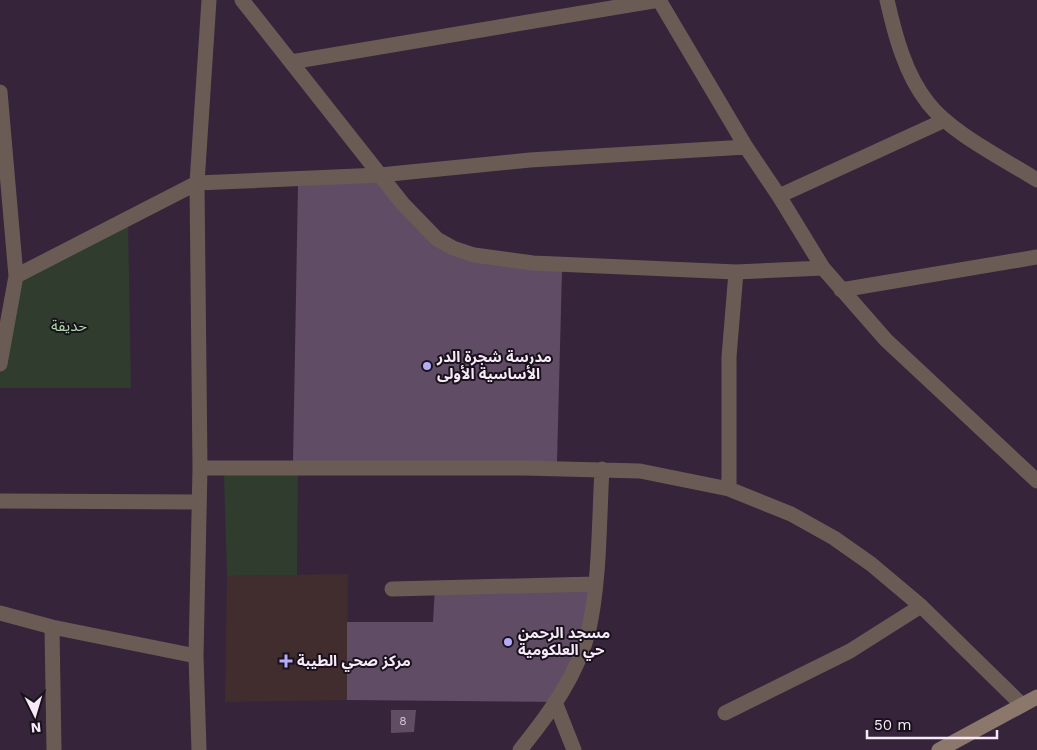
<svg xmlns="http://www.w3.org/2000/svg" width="1037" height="750" viewBox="0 0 1037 750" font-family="'Work Sans','Noto Sans Arabic',sans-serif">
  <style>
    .medical { fill: #412d2e }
    .green { fill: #2f3c2e }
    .building { fill: #604d65 }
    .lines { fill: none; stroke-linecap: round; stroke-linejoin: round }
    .street { stroke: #6a5c55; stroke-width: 15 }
    .secondary { stroke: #8c776b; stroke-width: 15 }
    .poi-dot { fill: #b5acf8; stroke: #19111b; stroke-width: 2 }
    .labels { text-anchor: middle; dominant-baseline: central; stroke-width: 4; stroke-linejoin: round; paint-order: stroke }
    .number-label { font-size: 12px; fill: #d0c3d4 }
    .park-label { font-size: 15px; fill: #b0daaf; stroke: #19111b }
    .poi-label { font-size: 15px; font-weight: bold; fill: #f6eaf9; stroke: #19111b; text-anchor: start }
  </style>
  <rect width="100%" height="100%" fill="#36243b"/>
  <path class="medical" d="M348 574 347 700 225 702 227 576Z"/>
  <path class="green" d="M128 218 131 388H0V364L16 276Z
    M224 474H298L297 575 227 576Z"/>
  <path class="building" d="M379 179 423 234 562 271 557 462 293 463 298 183Z
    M595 584 589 628 555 702 347 700V622H433L435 587Z
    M391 710H416L414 732 391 733Z"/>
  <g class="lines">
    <path class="street" d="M242 0 403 204 437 239 453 248 474 255 533 263 736 272 823 268
      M659 0 746 147 779 196 823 268 886 340 1037 481
      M887 0C895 35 905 74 928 103 951 133 1004 159 1037 180
      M291 62 659 0
      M0 92 16 276 0 364
      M779 196 945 120
      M16 276 197 183 380 175 530 160 746 147
      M841 290 1037 257
      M200 468H524L640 471 729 489 791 514 834 538 871 564 921 606 1022 705
      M729 489V357L736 272
      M0 501 199 502
      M392 589 595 584
      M0 613 52 627 196 656
      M52 627 54 750
      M555 702 574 750
      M725 713 850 651 921 606
      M199 750 196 656 200 468 197 183 209 0
      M520 750C549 714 578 675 589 629 600 579 599 520 602 469"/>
    <path class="secondary" d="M939 750 1037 697"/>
  </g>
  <g class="poi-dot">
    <circle cx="427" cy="366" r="5"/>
    <circle cx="508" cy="642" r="5"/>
    <path d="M283.5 653.5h5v5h5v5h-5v5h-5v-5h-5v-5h5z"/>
  </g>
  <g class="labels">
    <g class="number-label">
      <text x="403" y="721">8</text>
    </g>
    <g class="park-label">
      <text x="69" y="326">حديقة</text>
    </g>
    <g class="poi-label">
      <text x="437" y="357">مدرسة شجرة الدر<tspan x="437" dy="17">الأساسية الأولى</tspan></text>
      <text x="518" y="633">مسجد الرحمن<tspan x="518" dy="17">حي العلكومية</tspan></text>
      <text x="297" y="661">مركز صحي الطيبة</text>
    </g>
  </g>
  <g transform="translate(35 715) rotate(175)" stroke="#19111b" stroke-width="4" paint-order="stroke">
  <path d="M0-4L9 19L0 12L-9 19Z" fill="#f6eaf9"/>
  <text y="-8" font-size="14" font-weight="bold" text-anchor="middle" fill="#f6eaf9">N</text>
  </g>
  <path d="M867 730v8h130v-8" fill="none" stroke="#f6eaf9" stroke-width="2.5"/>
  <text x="874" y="730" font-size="15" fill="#f6eaf9" stroke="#19111b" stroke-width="4" paint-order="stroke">50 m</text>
</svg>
